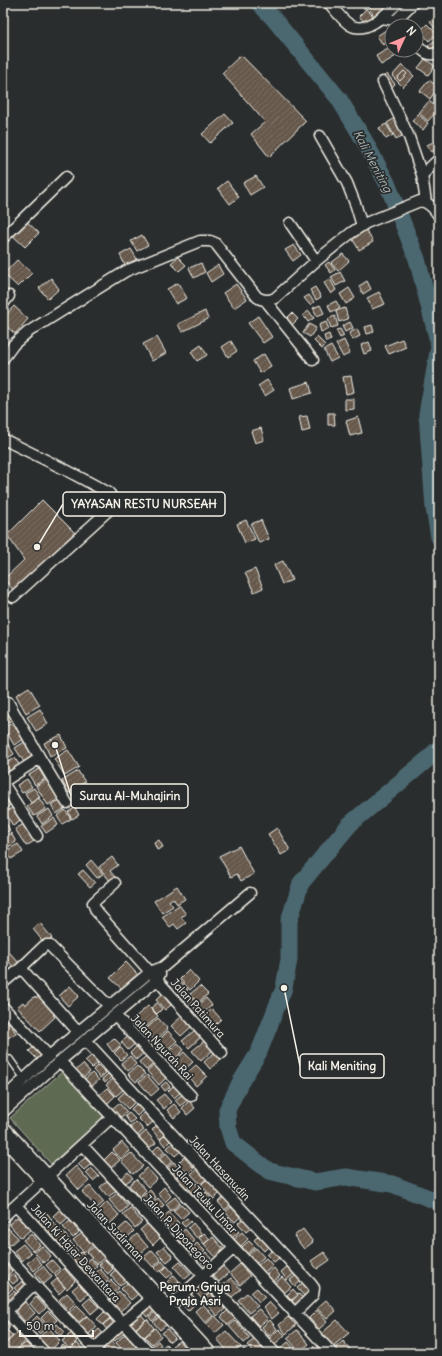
<svg xmlns="http://www.w3.org/2000/svg" width="442" height="1356" viewBox="0 0 442 1356" font-family="Delius,sans-serif">
  <style>
    .pitch { fill: #5f6b52; stroke: #aaae9d }
    .lines { fill: none; stroke-linecap: round; stroke-linejoin: round }
    .river { stroke: #4b6770; stroke-width: 17 }
    .building { fill: url(#building-hatch); stroke: #f4f1e8 }
    .service-casing { stroke: #f4f1e8; stroke-width: 8 }
    .minor-casing { stroke: #f4f1e8; stroke-width: 13 }
    .service { stroke: #2a2d2e; stroke-width: 5 }
    .minor { stroke: #2a2d2e; stroke-width: 10 }
    .labels { text-anchor: middle; dominant-baseline: central; stroke-width: 3.5; stroke-linejoin: round; paint-order: stroke }
    .street-label { font-size: 11px; fill: #f4f1e8; stroke: #2a2d2e }
    .water-label { font-size: 12px; font-style: italic; fill: #b0bab8; stroke: #2a2d2e }
    .neighbourhood-label { font-size: 12px; font-weight: bold; fill: #f4f1e8; stroke: #2a2d2e }
    .leader { fill: none; stroke: #f4f1e8; stroke-width: 1.5 }
    .callout-dot { fill: #f4f1e8; stroke: #2a2d2e; stroke-width: 1.5 }
    .callout { fill: #2a2d2e; stroke: #f4f1e8; stroke-width: 1.5 }
    .callout-label { font-size: 12px; text-anchor: middle; font-weight: bold; fill: #f4f1e8 }
  </style>
  <defs>
    <pattern id="building-hatch" width="6" height="6" patternUnits="userSpaceOnUse"><rect width="6" height="6" fill="#66594c"/><path d="M-1 1l2-2M0 6l6-6M5 7l2-2" fill="none" stroke="#7c7166"/></pattern>
  </defs>
  <rect width="100%" height="100%" fill="#2a2d2e"/>
  <filter id="ink" filterUnits="userSpaceOnUse"><feTurbulence type="fractalNoise" baseFrequency=".025" numOctaves="2"/><feDisplacementMap in="SourceGraphic" scale="8" xChannelSelector="R" yChannelSelector="G"/><feConvolveMatrix kernelMatrix="1 2 1 2 8 2 1 2 1" color-interpolation-filters="sRGB"/></filter>
  <g filter="url(#ink)">
    <path class="pitch" d="M63 1071 104 1117 51 1164 10 1118Z"/>
    <g class="lines">
      <path class="river" d="M259 3 273 18 339 99 364 140 387 183 417 259 439 345
        M439 346 427 414 434 508 439 537
        M439 748 428 759 350 824 301 883 289 921V959L284 988 259 1052 240 1083 227 1110 228 1127 233 1143 269 1171 315 1182 346 1177 392 1184 439 1202"/>
    </g>
    <path class="building" d="M375 3H386L389 6 376 18 369 9Z
      M366 9 374 17 366 24 359 16Z
      M439 14V29L437 31 430 22Z
      M427 24 437 34 429 41 420 31Z
      M389 28 392 33V39L383 45 377 36Z
      M439 34V43L435 38Z
      M434 41 439 47V49L434 53 428 46Z
      M391 47 396 56 381 65 376 56Z
      M241 55 306 121 269 157 251 134 265 122 222 73Z
      M425 59 435 66 428 75 418 68Z
      M402 65 414 76 403 87 392 76Z
      M404 71 407 74 400 81 397 78Z
      M387 74 395 84 392 87 383 77Z
      M429 80 438 87 430 99 420 91Z
      M429 101 439 109 428 121 419 113Z
      M225 114 233 123 210 143 202 134Z
      M418 114 428 123 423 130 412 121Z
      M397 117 406 134 396 139 387 123Z
      M386 124 393 135 386 139 379 128Z
      M435 141 439 148 431 152 427 145Z
      M256 176 263 187 250 195 243 183Z
      M227 181 239 197 230 204 218 188Z
      M439 197V205L438 206 435 200Z
      M24 219 39 233 25 247 11 234Z
      M366 230 373 242 359 250 352 238Z
      M142 235 148 245 137 251 131 241Z
      M294 245 301 255 293 261 285 250Z
      M131 249 137 259 125 265 120 255Z
      M343 254 349 261 338 271 331 263Z
      M178 257 186 265 179 271 171 263Z
      M17 260 32 273 18 287 4 274Z
      M329 262 335 270 331 273 325 265Z
      M201 263 205 272 194 278 189 268Z
      M218 265 223 274 211 282 206 273Z
      M340 272 345 281 336 286 331 277Z
      M51 278 59 289 48 299 39 288Z
      M330 279 336 290 331 294 324 283Z
      M367 281 371 289 363 294 359 286Z
      M178 283 187 298 176 304 167 289Z
      M236 284 247 299 234 308 223 293Z
      M315 287 321 297 316 300 310 290Z
      M349 288 355 298 346 304 340 294Z
      M379 292 385 304 372 309 367 298Z
      M309 295 314 302 310 305 304 298Z
      M336 301 340 308 331 312 328 305Z
      M320 305 324 313 317 316 313 308Z
      M14 306 28 319 15 334 3 323V318Z
      M345 308 348 319 339 322 336 311Z
      M205 311 208 319 182 332 178 324Z
      M309 311 314 318 308 322 303 315Z
      M292 313 298 319 292 325 286 319Z
      M258 316 272 337 263 343 248 323Z
      M335 316 338 326 331 328 328 319Z
      M326 322 329 329 321 332 319 325Z
      M350 322 353 328 345 332 342 326Z
      M309 324 316 328 310 337 303 333Z
      M372 325 374 332 367 334 365 327Z
      M340 329 344 336 340 338 336 330Z
      M357 329 360 336 352 340 349 333Z
      M329 334 331 340 326 342 324 336Z
      M157 337 166 353 152 361 143 344Z
      M317 337 325 345 322 349 314 341Z
      M402 339 406 347 389 354 385 346Z
      M344 340 350 353 343 357 336 344Z
      M231 341 237 351 228 357 222 347Z
      M369 342 372 351 364 354 361 345Z
      M201 345 207 355 197 361 191 352Z
      M331 346 338 358 330 362 324 350Z
      M264 354 271 366 260 373 253 361Z
      M351 376 354 392 346 394 343 377Z
      M267 380 274 390 265 396 258 386Z
      M309 382 312 393 293 399 290 388Z
      M345 399H354V409L345 410Z
      M328 413H334L335 425H328Z
      M307 416 310 430 302 432 299 417Z
      M358 417 362 433 350 436 346 421Z
      M261 428 264 440 255 443 251 431Z
      M42 500 75 533 14 591 4 579 24 560 7 535Z
      M246 520 255 539 245 543 237 524Z
      M261 520 269 539 259 543 251 524Z
      M283 561 292 580 282 584 274 565Z
      M255 569 263 588 254 592 245 573Z
      M29 687 40 705 26 713 16 695Z
      M5 701 16 718 3 725V703Z
      M40 709 48 724 36 731 27 717Z
      M15 721 26 738 14 745 4 728Z
      M61 735 67 748 50 756 44 743Z
      M4 738 14 754 3 761V739Z
      M26 741 37 758 26 765 15 748Z
      M68 750 79 767 65 776 54 759Z
      M15 758 21 768 11 774 5 764Z
      M39 769 45 779 35 785 29 775Z
      M78 771 85 782 69 793 62 781Z
      M50 778 62 797 48 805 36 786Z
      M27 779 32 787 22 793 17 785Z
      M34 788 40 797 31 803 25 793Z
      M6 794 12 804 3 810V795Z
      M39 798 46 809 34 816 27 806Z
      M60 800 66 808 56 814 51 805Z
      M14 807 22 820 13 826 5 812Z
      M75 808 79 815 72 819 68 812Z
      M49 809 53 816 42 824 37 816Z
      M65 810 71 819 62 824 57 816Z
      M3 818 10 830 3 834Z
      M54 818 58 825 46 833 41 826Z
      M26 823 36 840 26 846 15 829Z
      M277 828 290 850 281 855 268 834Z
      M11 833 16 842 5 849 3 846V838Z
      M159 840 163 847 157 850 154 843Z
      M18 844 23 852 11 859 6 851Z
      M239 846 254 874 241 881 237 874 231 877 219 856Z
      M112 857 118 865 110 871 115 877 110 881 99 867Z
      M91 860 103 874 97 878 86 865Z
      M83 870 95 883 90 887 78 874Z
      M177 886 185 899 177 904 173 898 169 901 173 906 162 913 154 901Z
      M179 905 186 914 181 917 186 923 178 929 174 924 170 927 162 917Z
      M40 923 52 938 45 944 33 929Z
      M10 953 19 963 14 968 5 957Z
      M126 962 138 975 123 990 110 978Z
      M189 970 199 981 190 990 180 979Z
      M179 980 188 990 182 994 173 984Z
      M70 986 79 996 68 1006 59 996Z
      M200 986 208 994 198 1003 190 994Z
      M41 993 58 1010 53 1015 55 1017 40 1031 17 1007 23 1002 25 1005 35 996 36 998Z
      M188 993 196 1001 191 1005 183 997Z
      M162 994 171 1005 165 1010 156 1000Z
      M206 998 212 1005 201 1015 194 1008Z
      M157 1003 162 1009 157 1014 151 1008Z
      M148 1006 158 1016 143 1030 133 1019Z
      M212 1009 221 1019 212 1028 203 1017Z
      M4 1014 16 1033 3 1041V1015Z
      M182 1016 191 1027 181 1036 171 1026Z
      M158 1018 168 1029 155 1041 145 1030Z
      M195 1030 201 1037 189 1048 182 1041Z
      M168 1031 177 1041 164 1052 156 1043Z
      M129 1036 136 1043 128 1050 121 1042Z
      M114 1038 121 1045 113 1052 107 1044Z
      M204 1041 213 1050 201 1061 192 1051Z
      M178 1043 184 1050 172 1061 165 1054Z
      M138 1045 145 1052 136 1060 130 1053Z
      M35 1046 46 1056 40 1062 29 1051Z
      M120 1047 127 1055 121 1060 114 1053Z
      M184 1052 193 1062 182 1072 173 1062Z
      M215 1052 221 1059 210 1069 204 1062Z
      M150 1053 157 1061 146 1070 139 1062Z
      M92 1055 99 1062 92 1068 85 1061Z
      M130 1056 136 1064 128 1071 121 1063Z
      M83 1064 90 1072 82 1079 75 1071Z
      M155 1064 167 1077 159 1085 147 1071Z
      M98 1065 106 1073 100 1078 93 1070Z
      M196 1065 207 1076 196 1086 186 1074Z
      M137 1066 145 1074 136 1082 128 1074Z
      M92 1073 99 1080 91 1087 85 1079Z
      M108 1074 111 1077 105 1083 102 1079Z
      M147 1075 159 1089 151 1096 139 1082Z
      M114 1078 124 1089 116 1096 106 1085Z
      M166 1082 170 1087 165 1091 161 1086Z
      M175 1084 182 1091 174 1098 168 1091Z
      M107 1088 115 1096 107 1104 99 1095Z
      M127 1089 137 1100 128 1109 118 1098Z
      M185 1092 190 1098 180 1106 175 1100Z
      M164 1094 171 1102 164 1109 156 1100Z
      M139 1101 145 1108 137 1116 131 1109Z
      M189 1101 195 1108 187 1115 182 1108Z
      M119 1103 127 1112 120 1118 112 1109Z
      M174 1104 181 1112 174 1118 167 1110Z
      M145 1112 153 1122 147 1127 138 1118Z
      M129 1113 135 1119 130 1123 125 1116Z
      M136 1122 144 1130 135 1138 128 1129Z
      M157 1125 165 1135 160 1139 152 1130Z
      M146 1131 156 1143 148 1149 138 1138Z
      M167 1133 172 1139 165 1146 160 1140Z
      M176 1140 183 1149 175 1156 167 1148Z
      M122 1142 130 1151 121 1159 113 1150Z
      M159 1145 165 1152 155 1160 150 1154Z
      M112 1152 120 1160 111 1168 104 1160Z
      M131 1153 143 1166 133 1174 121 1161Z
      M166 1153 173 1161 165 1168 158 1160Z
      M184 1157 194 1168 188 1174 178 1163Z
      M85 1158 91 1164 84 1170 78 1164Z
      M174 1162 178 1167 170 1174 166 1169Z
      M76 1166 89 1181 79 1190 66 1175Z
      M200 1166 210 1176 200 1184 191 1174Z
      M91 1168 99 1176 93 1181 86 1173Z
      M147 1168 157 1179 148 1187 138 1176Z
      M179 1168 182 1172 174 1178 171 1175Z
      M128 1172 133 1178 126 1183 121 1178Z
      M183 1172 193 1183 186 1190 176 1178Z
      M136 1179 146 1190 139 1197 129 1185Z
      M207 1179 220 1193 214 1199 201 1185Z
      M107 1181 116 1191 108 1197 100 1187Z
      M196 1183 203 1192 197 1198 189 1189Z
      M90 1186 104 1202 97 1208 82 1192Z
      M164 1187 171 1196 165 1202 158 1193Z
      M150 1190 156 1197 146 1206 139 1199Z
      M206 1192 213 1200 204 1208 197 1201Z
      M117 1193 128 1206 121 1213 109 1200Z
      M226 1195 233 1203 225 1210 218 1202Z
      M175 1197 180 1203 171 1211 166 1204Z
      M158 1198 164 1205 155 1214 148 1207Z
      M107 1202 119 1215 110 1224 98 1211Z
      M181 1204 189 1212 181 1219 173 1211Z
      M231 1207 240 1217 235 1222 225 1212Z
      M61 1208 70 1217 61 1225 53 1216Z
      M130 1208 142 1222 135 1228 123 1214Z
      M169 1212 179 1223 171 1230 161 1219Z
      M47 1213 52 1220 44 1227 38 1221Z
      M17 1217 30 1230 21 1238 9 1224Z
      M228 1217 234 1224 228 1230 221 1223Z
      M187 1218 191 1222 185 1227 181 1223Z
      M244 1218 252 1227 246 1232 238 1223Z
      M70 1221 79 1232 73 1238 63 1227Z
      M53 1222 61 1230 52 1237 45 1229Z
      M126 1223 134 1231 126 1239 118 1230Z
      M193 1223 202 1234 197 1238 188 1228Z
      M147 1224 160 1238 153 1245 140 1230Z
      M234 1226 239 1232 232 1238 227 1232Z
      M8 1228 18 1238 10 1245 3 1237V1232Z
      M185 1229 195 1241 187 1248 176 1236Z
      M303 1229 313 1242 304 1249 294 1236Z
      M62 1231 70 1240 62 1247 54 1238Z
      M242 1232 248 1239 241 1246 234 1239Z
      M82 1233 93 1245 84 1253 73 1240Z
      M204 1233 210 1239 204 1244 199 1238Z
      M31 1234 40 1245 33 1251 23 1240Z
      M137 1234 148 1247 140 1254 129 1241Z
      M260 1234 270 1245 264 1251 254 1240Z
      M213 1237 227 1253 219 1261 204 1244Z
      M249 1241 255 1247 247 1254 242 1247Z
      M70 1242 78 1251 69 1259 61 1250Z
      M197 1243 205 1251 196 1259 189 1251Z
      M23 1244 31 1253 22 1261 14 1251Z
      M42 1246 51 1256 44 1263 34 1252Z
      M95 1246 105 1257 97 1264 87 1252Z
      M164 1246 173 1257 167 1262 157 1252Z
      M256 1248 264 1257 256 1264 248 1255Z
      M152 1250 161 1260 153 1267 144 1257Z
      M272 1250 279 1258 274 1262 267 1255Z
      M81 1252 87 1259 78 1267 72 1260Z
      M206 1252 211 1258 204 1265 199 1259Z
      M324 1252 330 1260 317 1269 311 1261Z
      M35 1256 42 1264 34 1271 27 1263Z
      M90 1258 97 1266 87 1275 80 1267Z
      M266 1258 273 1266 265 1273 258 1265Z
      M52 1260 60 1269 54 1274 46 1265Z
      M105 1260 113 1269 108 1274 99 1265Z
      M162 1261 166 1266 159 1272 154 1268Z
      M180 1262 191 1274 185 1279 174 1267Z
      M240 1264 250 1276 240 1285 230 1273Z
      M290 1264 296 1272 287 1280 281 1272Z
      M6 1265 12 1271 6 1277 3 1274V1267Z
      M222 1265 229 1273 219 1282 212 1274Z
      M43 1266 52 1277 44 1284 35 1273Z
      M167 1266 173 1273 167 1278 161 1272Z
      M64 1268 75 1281 67 1289 55 1276Z
      M117 1268 127 1280 120 1286 110 1275Z
      M274 1268 280 1276 272 1283 265 1276Z
      M100 1269 109 1279 100 1287 91 1277Z
      M13 1273 18 1280 13 1284 7 1278Z
      M297 1274 302 1280 295 1286 290 1280Z
      M174 1275 179 1281 172 1287 167 1282Z
      M282 1277 291 1287 283 1294 274 1284Z
      M231 1278 241 1289 232 1297 222 1285Z
      M57 1279 65 1288 59 1294 51 1284Z
      M6 1280 13 1288 6 1295 3 1292V1283Z
      M111 1280 119 1288 110 1296 102 1287Z
      M199 1280 210 1292 202 1299 191 1287Z
      M22 1281 27 1287 20 1294 14 1288Z
      M129 1281 139 1293 131 1300 121 1289Z
      M180 1281 187 1289 180 1295 173 1288Z
      M305 1281 313 1290 305 1297 297 1288Z
      M79 1284 88 1294 81 1300 72 1290Z
      M257 1288 265 1297 259 1302 251 1293Z
      M293 1289 298 1295 292 1300 287 1295Z
      M14 1291 19 1296 12 1302 7 1297Z
      M119 1291 130 1303 120 1311 109 1299Z
      M67 1293 76 1303 68 1310 59 1300Z
      M210 1293 225 1309 217 1316 203 1300Z
      M247 1293 258 1306 249 1313 238 1300Z
      M191 1294 198 1301 188 1311 181 1303Z
      M299 1294 306 1301 298 1308 292 1301Z
      M36 1297 46 1308 39 1314 30 1304Z
      M90 1298 99 1307 91 1314 83 1304Z
      M326 1300 336 1311 327 1319 317 1308Z
      M25 1302 35 1313 25 1322 15 1310Z
      M269 1302 279 1313 272 1319 263 1308Z
      M147 1303 154 1311 147 1317 140 1309Z
      M203 1304 213 1316 205 1323 195 1311Z
      M77 1305 87 1315 79 1322 69 1312Z
      M259 1309 268 1319 259 1326 250 1316Z
      M228 1310 235 1319 228 1325 221 1317Z
      M317 1310 327 1322 319 1329 309 1318Z
      M48 1311 57 1320 49 1327 41 1318Z
      M138 1311 146 1320 135 1329 128 1320Z
      M104 1312 110 1318 102 1325 97 1319Z
      M155 1312 158 1316 152 1321 149 1317Z
      M37 1316 47 1327 39 1334 30 1323Z
      M87 1316 97 1327 88 1335 78 1324Z
      M215 1316 224 1325 215 1333 206 1324Z
      M159 1317 166 1325 160 1330 153 1322Z
      M288 1317 296 1325 286 1334 279 1325Z
      M3 1319 10 1327 3 1334Z
      M110 1319 116 1326 109 1332 103 1325Z
      M147 1319 154 1328 144 1337 136 1329Z
      M270 1320 277 1329 269 1336 262 1327Z
      M337 1320 349 1333 333 1346 322 1333Z
      M235 1321 250 1338 244 1343 229 1326Z
      M57 1324 65 1332 60 1336 53 1328Z
      M119 1327 124 1333 115 1341 110 1335Z
      M49 1328 60 1341 50 1351 38 1338Z
      M155 1328 161 1336 152 1344 145 1337Z
      M99 1329 106 1337 96 1346 89 1338Z
      M167 1329 175 1338 170 1342 162 1333Z
      M279 1329 285 1335 275 1344 269 1338Z
      M297 1330 309 1344 300 1352 287 1338Z
      M8 1331 13 1336 3 1345V1335Z
      M226 1331 241 1347 234 1353H229L217 1339Z
      M18 1332 26 1341 12 1353H8L3 1348V1346Z
      M71 1333 77 1341 69 1349 62 1341Z
      M125 1334 139 1350 136 1353H125L116 1343Z
      M256 1338 267 1351 265 1353H254L247 1345Z
      M109 1339 118 1349 113 1353H107L101 1346Z
      M158 1341 161 1345 155 1350 152 1346Z
      M179 1341 184 1347 178 1353 172 1346Z
      M343 1341 350 1349 345 1353H339L335 1348Z
      M288 1342 298 1353H281L279 1350Z
      M26 1343 31 1348 26 1353H22L18 1349Z
      M77 1343 83 1349 79 1353H75L71 1349Z
      M166 1344 174 1353H159L158 1351Z
      M63 1345 70 1353H54Z
      M313 1346 319 1353H305Z
      M244 1349 248 1353H239Z"/>
    <g class="lines">
      <defs>
        <path id="service" d="M10 1059 24 1079"/>
        <path id="minor" d="M329 3C335 10 342 20 350 25 366 35 387 13 398 3
          M380 18 396 20 413 3
          M416 43C423 51 428 58 439 52
          M383 82 409 137 422 175 426 202
          M320 136 347 183 356 206 362 226
          M422 175 439 159
          M290 223 316 261
          M3 238 66 177
          M265 300 313 360
          M3 304 9 296
          M3 359 14 344 28 332 126 271 200 241H210L215 243 257 297C263 301 269 301 275 298L316 261 351 233 366 223 420 201C429 202 434 209 439 216
          M3 439 66 470 109 493C114 499 114 502 110 509L13 597
          M8 702 40 758 67 803
          M3 782 40 758
          M3 783 37 836
          M115 883 95 901 93 903 96 911 222 1053
          M21 968 78 1032
          M3 983 21 968 44 946 47 945H49L109 1006
          M3 1007 49 1056
          M115 1015 191 1096
          M85 1040 311 1284 314 1288 313 1295 294 1314
          M60 1061 332 1353
          M3 1099 49 1056 150 972 163 967 250 893
          M3 1112 60 1061 157 980 160 974
          M3 1126 211 1353
          M3 1139 200 1353
          M82 1145 275 1353
          M16 1205 150 1353
          M3 1217 112 1117
          M3 1251 98 1353
          M34 1284 10 1308 8 1312 11 1317 45 1353
          M169 1307 234 1248
          M90 1353 123 1322 151 1299"/>
      </defs>
      <use href="#service" class="service-casing"/>
      <use href="#minor" class="minor-casing"/>
      <use href="#service" class="service"/>
      <use href="#minor" class="minor"/>
    </g>
  </g>
  <g class="labels">
    <g class="street-label">
      <text transform="translate(198 1008) rotate(48)">Jalan Patimura</text>
      <text transform="translate(162 1047) rotate(47)">Jalan Ngurah Rai</text>
      <text transform="translate(220 1168) rotate(47)">Jalan Hasanudin</text>
      <text transform="translate(205 1199) rotate(47)">Jalan Teuku Umar</text>
      <text transform="translate(116 1231) rotate(47)">Jalan Sudirman</text>
      <text transform="translate(179 1232) rotate(47)">Jalan P. Diponegoro</text>
      <text transform="translate(76 1253) rotate(48)">Jalan Ki Hajar Dewantara</text>
    </g>
    <g class="water-label">
      <text transform="translate(373 161) rotate(62)">Kali Meniting</text>
    </g>
    <g class="neighbourhood-label">
      <text x="195" y="1286">Perum. Griya<tspan x="195" dy="14">Praja Asri</tspan></text>
    </g>
  </g>
  <path class="leader" d="M37 547L63 504M55 745L71 796M284 988L300 1066"/>
  <g class="callout-dot">
    <circle cx="37" cy="547" r="4"/>
    <circle cx="55" cy="745" r="4"/>
    <circle cx="284" cy="988" r="4"/>
  </g>
  <g class="callout">
    <rect x="63" y="492" width="162" height="24" rx="4"/>
    <rect x="71" y="784" width="117" height="24" rx="4"/>
    <rect x="300" y="1054" width="84" height="24" rx="4"/>
  </g>
  <g class="callout-label">
    <text x="144" y="508">YAYASAN RESTU NURSEAH</text>
    <text x="130" y="800">Surau Al-Muhajirin</text>
    <text x="342" y="1070">Kali Meniting</text>
  </g>
  <rect width="442" height="1356" fill="none" stroke="#2a2d2e" stroke-width="16"/>
  <rect x="8" y="8" width="426" height="1340" fill="none" stroke="#f4f1e8" stroke-width="1.5" filter="url(#ink)"/>
  <g transform="translate(404 38) rotate(46)"><circle r="19" fill="#2a2d2e" stroke="#7b7b78"/>
  <path d="M0-3L7 15L0 10L-7 15Z" fill="#ff9aa2"/>
  <text y="-6" font-size="11" font-weight="bold" text-anchor="middle" fill="#f4f1e8">N</text>
  </g>
  <path d="M20 1330v6h73v-6" fill="none" stroke="#f4f1e8" stroke-width="2"/>
  <text x="26" y="1330" font-size="12" fill="#f4f1e8" stroke="#2a2d2e" stroke-width="3" paint-order="stroke">50 m</text>
</svg>
